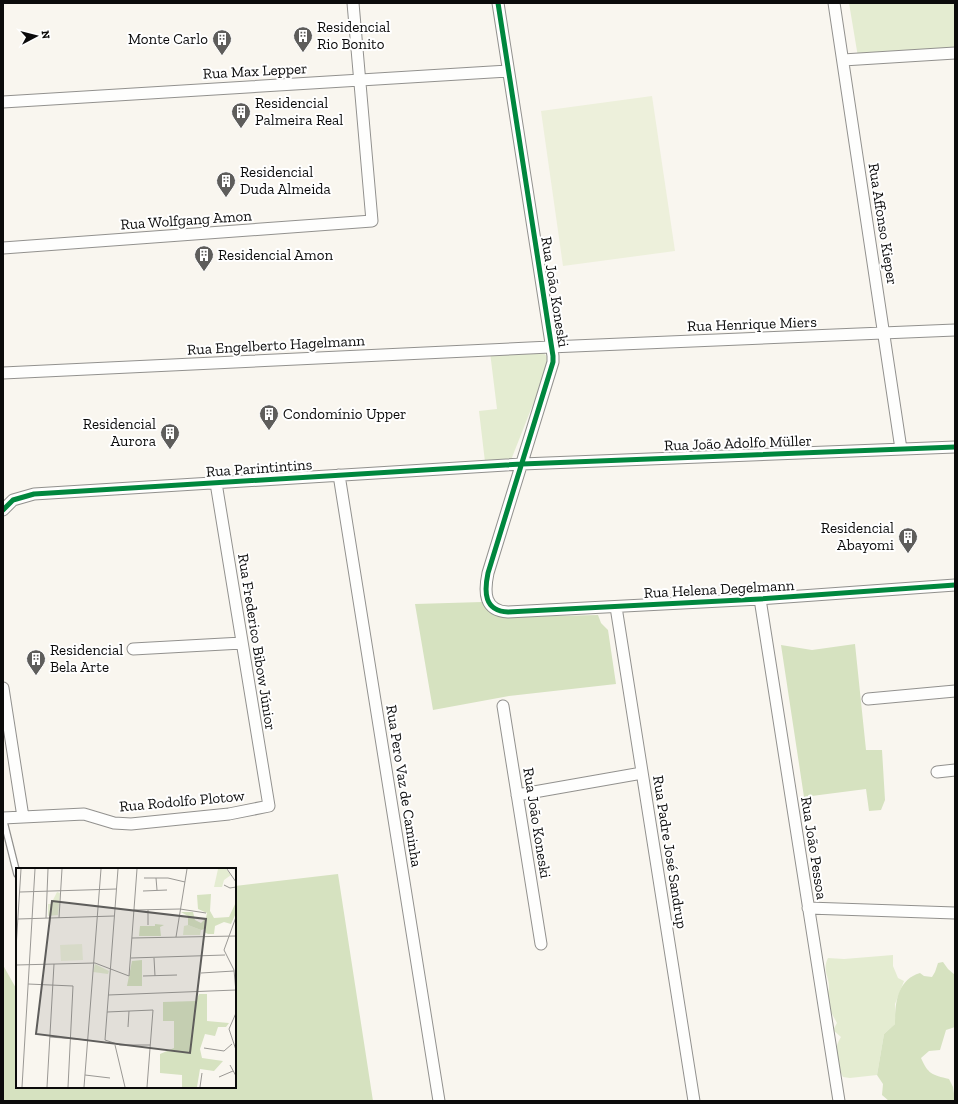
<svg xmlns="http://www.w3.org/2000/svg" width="958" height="1104" viewBox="0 0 958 1104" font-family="'Zilla Slab',serif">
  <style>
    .green { fill: #e4ecd1 }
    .forest { fill: #d6e2c0 }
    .pitch { fill: #edf0db }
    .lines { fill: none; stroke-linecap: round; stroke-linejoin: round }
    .lane-casing { stroke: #92918e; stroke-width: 8 }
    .street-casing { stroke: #92918e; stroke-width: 13 }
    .lane { stroke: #fefefd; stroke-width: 5.5 }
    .street { stroke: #fefefd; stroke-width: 11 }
    .cycleway-casing { stroke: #fff; stroke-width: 8 }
    .cycleway { stroke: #00873e; stroke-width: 5 }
    .labels { text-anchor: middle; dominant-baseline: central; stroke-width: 4; stroke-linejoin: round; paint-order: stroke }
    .poi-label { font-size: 15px; fill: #0b0b0b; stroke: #fff; text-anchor: start }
    .street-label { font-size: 15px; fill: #0b0b0b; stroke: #fff }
    .inset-road { fill: none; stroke: #9a9894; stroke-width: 1 }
    .view { fill: #5e5d5b; fill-opacity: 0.15; stroke: #5e5d5b; stroke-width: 2 }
    .inset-edge { fill: none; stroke: #0b0b0b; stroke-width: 2 }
  </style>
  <rect width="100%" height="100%" fill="#f9f6ef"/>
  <path class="green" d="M849 3H955V53L858 57Z
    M541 350 548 358V366L511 460 485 462 479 411 497 409 490 352Z
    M893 955V966L898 978 904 981 895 1004V1024L884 1034 877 1075 850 1078 843 1077C836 1065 833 1048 841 1037L833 1030 837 1023 832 1014 824 1006C824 998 829 993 829 987 829 976 822 970 828 958L844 959Z"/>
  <path class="forest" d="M482 602C489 612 497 615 509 617L598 615 601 623 608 630 616 684 509 696 433 710 415 604Z
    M855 644 866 750H882L885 800 881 810 869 811 866 789 804 797 781 645 812 650Z
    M338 874 373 1101H3V965L17 990V1087H235V886Z
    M943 962 948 969 955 975V1027L946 1030 940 1050 929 1051 921 1058C928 1074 932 1075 949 1079L953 1087 955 1101H889L882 1095 883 1084 877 1075 884 1034 895 1024C895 1003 897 980 920 973L924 976 932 977 935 972 938 963Z"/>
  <path class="pitch" d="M652 96 675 251 563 266 541 111Z"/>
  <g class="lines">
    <defs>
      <path id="lane" d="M3 818 17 874"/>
      <path id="street" d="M498 3 553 356V362L488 573C484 592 484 611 508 612L760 599 955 585
        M834 3 901 449
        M843 60 955 53
        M3 102 508 71
        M3 248 372 221 353 3
        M3 373 550 347 955 330
        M339 475 439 1101
        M3 510 13 500 34 494 522 464 955 447
        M760 599 839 1101
        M616 607 694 1101
        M133 649 242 643
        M3 688 23 817
        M868 699 955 691
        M503 706 541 944
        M937 772 955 770
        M517 795 642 773
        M3 818 84 814 114 823 131 824 229 814 269 806 216 483
        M808 908 955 913"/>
    </defs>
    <use href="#lane" class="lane-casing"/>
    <use href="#street" class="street-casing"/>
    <use href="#lane" class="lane"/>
    <use href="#street" class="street"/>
    <defs>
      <path id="cycleway" d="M498 3 553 356V362L488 573C484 592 484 611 508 612L760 599 955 585
        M3 510 13 500 34 494 522 464 955 447"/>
    </defs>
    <use href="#cycleway" class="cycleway-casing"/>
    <use href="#cycleway" class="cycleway"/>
  </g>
  <defs>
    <symbol id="building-pin" viewBox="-11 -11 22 30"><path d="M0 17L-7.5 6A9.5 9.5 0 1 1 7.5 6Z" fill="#5e5d5b" stroke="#fff"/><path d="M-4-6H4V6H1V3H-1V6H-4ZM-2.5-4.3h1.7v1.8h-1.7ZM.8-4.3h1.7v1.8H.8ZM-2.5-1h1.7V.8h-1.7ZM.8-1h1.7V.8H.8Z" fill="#fff"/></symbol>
  </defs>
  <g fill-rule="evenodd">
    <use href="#building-pin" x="292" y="25" width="22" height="30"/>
    <use href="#building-pin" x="211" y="28" width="22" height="30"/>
    <use href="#building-pin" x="230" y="101" width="22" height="30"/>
    <use href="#building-pin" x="215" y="170" width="22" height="30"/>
    <use href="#building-pin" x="193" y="244" width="22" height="30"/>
    <use href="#building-pin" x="258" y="403" width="22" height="30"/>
    <use href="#building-pin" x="159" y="422" width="22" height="30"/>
    <use href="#building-pin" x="897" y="526" width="22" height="30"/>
    <use href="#building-pin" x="25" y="648" width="22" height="30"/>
  </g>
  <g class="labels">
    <g class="poi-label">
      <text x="317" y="27">Residencial<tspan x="317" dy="17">Rio Bonito</tspan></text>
      <text x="208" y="39" text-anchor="end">Monte Carlo</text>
      <text x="255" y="103">Residencial<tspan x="255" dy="17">Palmeira Real</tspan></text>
      <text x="240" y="172">Residencial<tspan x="240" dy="17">Duda Almeida</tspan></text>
      <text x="218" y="255">Residencial Amon</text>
      <text x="283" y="414">Condomínio Upper</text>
      <text x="156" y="424" text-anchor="end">Residencial<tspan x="156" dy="17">Aurora</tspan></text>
      <text x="894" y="528" text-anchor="end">Residencial<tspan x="894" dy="17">Abayomi</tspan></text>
      <text x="50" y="650">Residencial<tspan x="50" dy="17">Bela Arte</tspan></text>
    </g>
    <g class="street-label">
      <text transform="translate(255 71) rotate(-3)">Rua Max Lepper</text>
      <text transform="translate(186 220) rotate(-4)">Rua Wolfgang Amon</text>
      <text transform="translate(883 224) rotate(81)">Rua Affonso Kieper</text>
      <text transform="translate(555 292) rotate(81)">Rua João Koneski</text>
      <text transform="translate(752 324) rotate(-2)">Rua Henrique Miers</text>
      <text transform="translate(276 345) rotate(-3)">Rua Engelberto Hagelmann</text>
      <text transform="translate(738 443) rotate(-2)">Rua João Adolfo Müller</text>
      <text transform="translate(259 468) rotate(-4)">Rua Parintintins</text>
      <text transform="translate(719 589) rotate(-3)">Rua Helena Degelmann</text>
      <text transform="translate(257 642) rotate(81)">Rua Frederico Bibow Júnior</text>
      <text transform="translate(404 786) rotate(81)">Rua Pero Vaz de Caminha</text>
      <text transform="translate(182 801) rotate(-5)">Rua Rodolfo Plotow</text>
      <text transform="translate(537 823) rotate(81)">Rua João Koneski</text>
      <text transform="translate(814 848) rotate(81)">Rua João Pessoa</text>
      <text transform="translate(670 852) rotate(81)">Rua Padre José Sandrup</text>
    </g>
  </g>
  <g transform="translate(16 868)">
    <rect width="220" height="220" fill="#f9f6ef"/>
    <path d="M202 1H210L215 7 208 12 206 19H198ZM41 24 44 25 42 47 32 48V36H35ZM172 57 185 62 184 67H167L168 58ZM79 96 93 103 92 106 77 104Z" fill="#e4ecd1"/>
    <path d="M195 26 194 43 198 50 213 49 220 34V45L215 56 208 54 199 58 198 66H192L188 64 189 61 185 62 172 57V48L165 44H177L179 52 185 55 190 50 191 45 182 41 181 27ZM139 56 148 57 144 59 145 68H123L124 58H139ZM126 92V118H111L116 93ZM183 126H191V153L213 155 210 159H202L199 168 189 166 184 181 186 190 207 193 198 203 184 201 181 219H166V207L144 205V186L158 180V153H147V134L180 133Z" fill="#d6e2c0"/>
    <path d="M66 76 67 92 45 93 44 77Z" fill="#edf0db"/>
    <path class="inset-road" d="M102 1 89 172 104 177H134M211 1 220 14M128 10H152L169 14M140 10 141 22M208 17 214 20 220 19M127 23 151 22M4 24 100 21M118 42 164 41 190 45M220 49 208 82 218 102 220 124M30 50 32 1M43 50 46 1M2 51 98 48M132 57V42M160 69 171 1M116 70 220 68M0 80 5 1M115 90 209 87M138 90 139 108M0 97 79 95 113 108 121 1M185 105 218 103M127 108 161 107M12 116 57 118 52 219M92 127 220 122M91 144 137 142 131 219M220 145 213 161 220 182M112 159 113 143M34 169 72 172M99 177 109 219M188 180 208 183 216 176M214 197 220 208M69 207 94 210M203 209 217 203M6 219 19 1M31 219 38 96M68 219 85 1M184 219 186 205"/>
    <path class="view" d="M36 33 190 51 174 185 20 166Z"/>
    <rect width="220" height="220" class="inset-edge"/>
  </g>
  <rect width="958" height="1104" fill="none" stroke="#0b0b0b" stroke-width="8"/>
  <g transform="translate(36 36) rotate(83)" stroke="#ffffff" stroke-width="3" paint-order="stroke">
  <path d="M0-3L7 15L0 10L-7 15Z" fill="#0b0b0b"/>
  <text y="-6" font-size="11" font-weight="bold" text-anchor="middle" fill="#0b0b0b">N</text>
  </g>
</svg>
